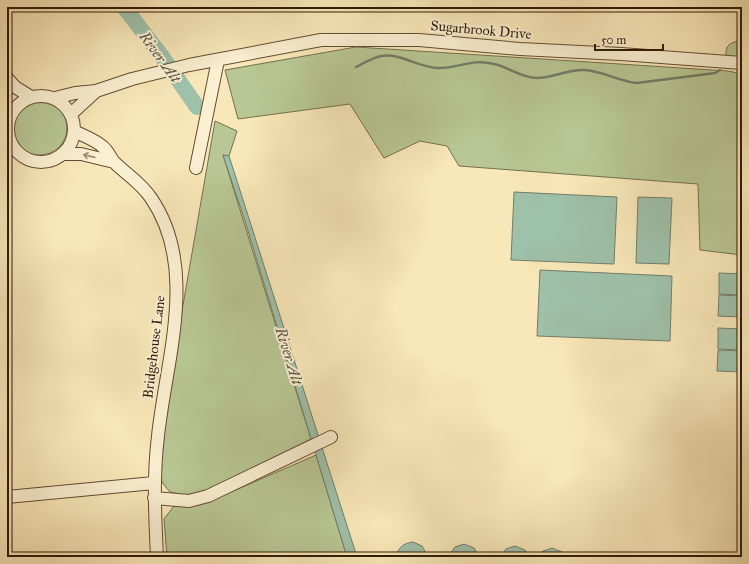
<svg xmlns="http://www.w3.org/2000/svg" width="749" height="564" viewBox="0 0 749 564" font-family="'IM FELL Great Primer',serif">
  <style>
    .green { fill: #b8c793; stroke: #74704e }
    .water { fill: #9ec1aa; stroke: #727e69 }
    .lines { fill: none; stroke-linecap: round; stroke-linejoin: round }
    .stream { stroke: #727e69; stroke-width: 2.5 }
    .river { stroke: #9ec1aa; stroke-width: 16 }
    .minor-casing { stroke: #634d34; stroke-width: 14 }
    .minor { stroke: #faefd1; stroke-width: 12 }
    .oneway { stroke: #a08f77 }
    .labels { text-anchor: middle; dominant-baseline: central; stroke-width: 4; stroke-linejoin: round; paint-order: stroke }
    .street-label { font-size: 14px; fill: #311a08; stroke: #faefd1 }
    .water-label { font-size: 15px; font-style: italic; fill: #575441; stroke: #faefd1 }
  </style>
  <rect width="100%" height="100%" fill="#f8e7b8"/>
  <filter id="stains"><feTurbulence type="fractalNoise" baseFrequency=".005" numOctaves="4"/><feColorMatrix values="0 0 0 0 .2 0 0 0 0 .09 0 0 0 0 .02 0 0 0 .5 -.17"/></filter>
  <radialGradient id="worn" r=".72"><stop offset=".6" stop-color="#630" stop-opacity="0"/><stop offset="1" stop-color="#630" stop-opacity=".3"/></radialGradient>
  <path class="green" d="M742 40V59L726 57C725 44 730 43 742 40Z
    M356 47 728 71 742 74V255L700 250 698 184 459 166 447 146 420 141 384 158 350 104 238 119 225 70Z
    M13 128a27 27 0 1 1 54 0a27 27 0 1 1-54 0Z
    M215 121 237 131 229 156 223 155 311 439 201 493 183 495 170 492 164 485 160 478 162 441 175 351Z
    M316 455 347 557H167L164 519 174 506 206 503Z"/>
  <path class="water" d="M223 155 229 156 357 557H347L245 221Z
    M514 192 617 197 614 264 511 260Z
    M638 197 672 198 669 264 636 263Z
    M540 270 672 276 670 341 537 336Z
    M719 273 742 274V295L719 294Z
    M719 295 742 296V317L718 316Z
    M718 328 742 329V350L718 349Z
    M718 350 742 351V372L717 371Z
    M413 542 422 546 428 557H396C398 548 403 543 413 542Z
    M464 544 474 548 479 557H448L455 547Z
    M515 546 525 550 529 557H500L506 549Z
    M552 548 562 552 566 557H538L543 551Z"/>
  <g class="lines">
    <path class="stream" d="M738 50 742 47
      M356 67C364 63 372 58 381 56 401 53 417 67 437 68 457 69 472 58 494 64 509 67 521 78 537 78 553 78 568 69 584 70 603 71 618 81 637 83L715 73 720 70"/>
    <path class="river" d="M124 7 163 58 197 107"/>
    <defs>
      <path id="minor" d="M7 78 15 87 31 97
        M8 129a33 33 0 1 1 66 0a33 33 0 1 1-66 0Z
        M55 98 75 93 96 91 132 79 189 65 321 40H419L520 49 621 54 742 63
        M71 114 96 91
        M74 131C84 136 96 140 103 147 108 151 110 157 114 162 126 174 141 183 151 198 199 268 166 359 158 436 153 477 155 516 157 557
        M63 154H81L114 162
        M196 168 218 60
        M7 497 154 483
        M154 498 189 501 208 496 331 437"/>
    </defs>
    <use href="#minor" class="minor-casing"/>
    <use href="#minor" class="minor"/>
  </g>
  <defs><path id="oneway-shaft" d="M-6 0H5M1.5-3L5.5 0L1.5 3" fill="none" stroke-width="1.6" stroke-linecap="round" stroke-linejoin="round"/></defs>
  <use class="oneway" href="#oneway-shaft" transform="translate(89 156) rotate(-167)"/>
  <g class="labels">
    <g class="street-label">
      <text transform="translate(481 30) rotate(5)">Sugarbrook Drive</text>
      <text transform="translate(154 347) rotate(-83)">Bridgehouse Lane</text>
    </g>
    <g class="water-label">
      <text transform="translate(160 57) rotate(54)">River Alt</text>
      <text transform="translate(289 356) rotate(73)">River Alt</text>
    </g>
  </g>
  <rect width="749" height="564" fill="none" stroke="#f8e7b8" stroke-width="24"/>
  <rect x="8" y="8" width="733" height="548" fill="none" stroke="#311a08" stroke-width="2"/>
  <rect x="12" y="12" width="725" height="540" fill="none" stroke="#311a08"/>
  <path d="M595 44v6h68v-6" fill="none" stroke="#311a08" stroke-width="2"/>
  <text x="601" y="44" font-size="12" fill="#311a08" stroke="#faefd1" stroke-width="3" paint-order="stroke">50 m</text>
  <rect width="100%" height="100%" filter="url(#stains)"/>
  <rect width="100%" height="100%" fill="url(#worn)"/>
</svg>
